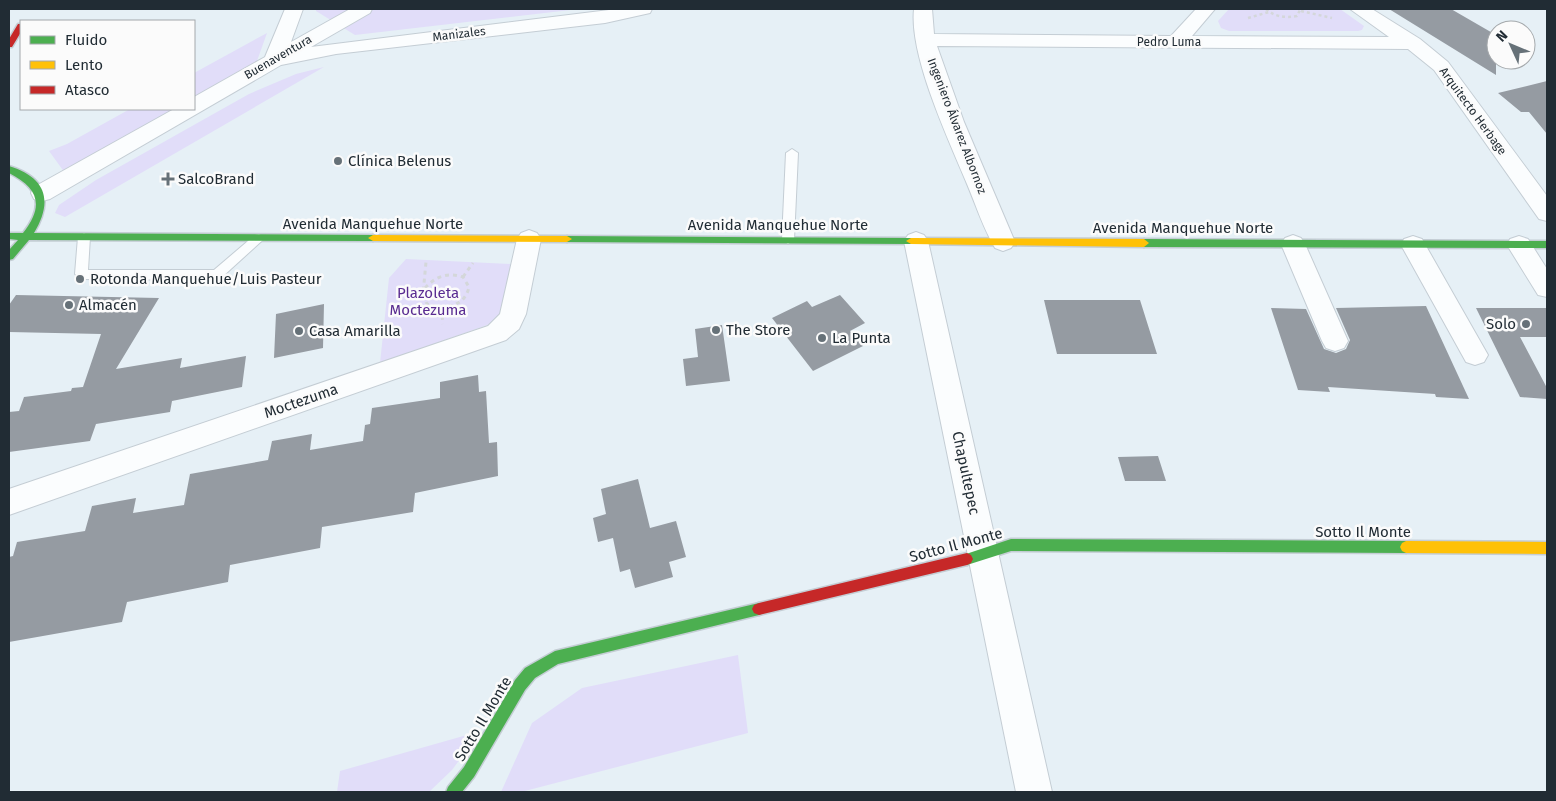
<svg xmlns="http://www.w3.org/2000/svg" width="1556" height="801" viewBox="0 0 1556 801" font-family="'Fira Sans',sans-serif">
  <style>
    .green { fill: #e1ddf9 }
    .building { fill: #959ba2 }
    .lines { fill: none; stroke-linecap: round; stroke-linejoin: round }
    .lane-casing { stroke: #c4cdd4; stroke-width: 2 }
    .street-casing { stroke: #c4cdd4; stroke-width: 2 }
    .fast-casing { stroke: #c4cdd4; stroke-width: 3 }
    .slow-casing { stroke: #c4cdd4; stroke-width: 3 }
    .jam-casing { stroke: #c4cdd4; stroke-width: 3 }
    .path-far1 { stroke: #d4d7da; stroke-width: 2.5; stroke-dasharray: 3 3; stroke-linecap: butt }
    .path { stroke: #d4d7da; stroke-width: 3; stroke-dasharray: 4 4; stroke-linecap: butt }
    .lane { fill: #fbfdfe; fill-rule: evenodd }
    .street { fill: #fbfdfe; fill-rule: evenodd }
    .fast { fill: #4caf50; fill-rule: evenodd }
    .slow { fill: #ffc107; fill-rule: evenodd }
    .jam { fill: #c62828; fill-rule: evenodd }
    .poi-dot { fill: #667178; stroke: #fbfbfb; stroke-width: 2 }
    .labels { text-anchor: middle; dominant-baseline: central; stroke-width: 5; stroke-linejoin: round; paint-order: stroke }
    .far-street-label { font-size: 12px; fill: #212c34; stroke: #fbfbfb }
    .poi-label { font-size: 15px; fill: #212c34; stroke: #fbfbfb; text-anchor: start }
    .street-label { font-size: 15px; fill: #212c34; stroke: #fbfbfb }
    .park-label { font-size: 15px; fill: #592b91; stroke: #fbfbfb }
  </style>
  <rect width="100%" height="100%" fill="#e6f0f6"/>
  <path class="green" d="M316 9H579L355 35 316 11Z
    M1229 9H1340L1364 26 1362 30 1358 31H1229L1221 28 1218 21Z
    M267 33 257 61 194 98V73Z
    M324 67 65 217 55 213 59 205 96 180 249 94 296 74Z
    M130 109H175L65 173 49 151 67 144Z
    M406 259 511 264 502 312 490 324 380 363 389 278Z
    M738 655 748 733 521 792H501L532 723 582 688Z
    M481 731 452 770 429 792H337L340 771Z"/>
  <path class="building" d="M1389 9H1451L1496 35V75Z
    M1547 81V134L1529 112H1521L1498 93Z
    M16 295 159 298 116 369 182 358 180 368 246 356 242 387 172 401 170 412 96 424 90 441 9 452V412L19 411 24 397 71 391 72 388 83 387 101 334 9 332V305Z
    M840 295 865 323 850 331 863 346 813 371 772 318 807 301 812 307Z
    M1044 300H1140L1157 354H1057Z
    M324 304 323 348 274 358 276 314Z
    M1426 306 1469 399 1436 397 1435 394 1328 387 1330 392 1298 390 1271 308 1306 309 1324 349 1336 353 1346 349 1350 340 1336 308Z
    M1476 308H1547V337H1520L1547 388V399L1520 397Z
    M722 325 730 381 686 386 683 359 698 357 695 329Z
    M478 375 479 392 486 391 489 443 497 442 498 476 415 493 413 512 322 527 320 548 230 565 228 582 127 602 122 622 9 642V557L13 556 17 542 85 531 92 506 136 498 133 513 184 505 190 474 268 460 272 441 312 434 310 450 363 441 365 425 370 424 372 408 440 398V382Z
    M1158 456 1166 481H1125L1118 457Z
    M638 479 650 528 676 521 686 557 669 562 673 577 635 588 630 569 620 572 613 538 598 542 593 518 606 514 601 489Z"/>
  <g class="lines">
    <defs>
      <path id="lane" d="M792 149 798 153 794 240 788 244 782 240 786 153Z
        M84 233 90 237 88 270H214L255 235 259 234 265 238 221 278 217 280 81 279 75 274 78 237Z"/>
      <path id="street" d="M285 9H303L291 42 350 9H372L370 13 311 47 617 9H652L650 13 605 23 336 54 281 65 50 199 42 201 34 199 31 193 34 187 174 109H194V97L265 57Z
        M914 9H932L934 34 1171 36 1196 9H1215L1192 36 1389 37 1350 9H1372L1420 39 1448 62 1547 196V221L1539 219 1434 70 1408 49 937 46 964 122 1015 242 1011 248 1003 251 995 248C983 228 976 205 967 184 948 138 909 56 914 9Z
        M529 230 537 233 541 239 526 314 519 329 506 340 9 515V489L488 326 500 314 517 239 521 233Z
        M916 232 924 235 928 241 1052 792H1016L904 241 908 235Z
        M1293 235 1301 238 1305 244 1348 341 1344 348 1335 351 1326 348 1322 341 1281 244 1285 238Z
        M1413 236 1422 239 1484 348 1488 355 1484 362 1475 365 1466 362 1401 245 1404 239Z
        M1519 236 1528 239 1547 269V297L1538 295 1507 245 1510 239Z"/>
      <path id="fast" d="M9 166C47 178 53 201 34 233L373 235 378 238 373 241 29 240 13 259 9 260V250L18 240 9 239V233H23C45 205 38 188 9 173Z
        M567 236 911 238 916 241 911 244 567 242 562 239Z
        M1144 239 1547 241V248L1144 247 1139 243Z
        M1011 539 1406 541 1410 543 1412 547 1410 551 1406 553 1011 551 967 565 963 563 961 559 963 555Z
        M759 603 764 605 766 609 764 613 759 615 558 664 535 678 525 690 474 777 462 792H446L448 787 464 767 515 680 525 668 555 651Z"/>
      <path id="slow" d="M373 235 567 236 572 239 567 242 373 241 368 238Z
        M911 238 1144 239 1149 243 1144 247 911 244 906 241Z
        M1406 541 1547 542V554L1406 553 1402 551 1400 547 1402 543Z"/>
      <path id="jam" d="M18 24H21V32L12 47H9V39Z
        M967 553 971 555 973 559 971 563 967 565 759 615 754 613 752 609 754 605 759 603Z"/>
    </defs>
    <use href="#lane" class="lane-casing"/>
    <use href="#street" class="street-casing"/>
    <use href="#fast" class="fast-casing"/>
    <use href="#slow" class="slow-casing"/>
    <use href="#jam" class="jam-casing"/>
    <path class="path-far1" d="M1266 9C1275 17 1285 18 1297 16L1300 10
      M1301 11 1332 18
      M1248 18 1269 12"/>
    <path class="path" d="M463 277 473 263
      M425 288C436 276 448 272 463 277L469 287C465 307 444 310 427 304L423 294 426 262
      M441 308 443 324"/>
    <use href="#lane" class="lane"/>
    <use href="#street" class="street"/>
    <use href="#fast" class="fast"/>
    <use href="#slow" class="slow"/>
    <use href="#jam" class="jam"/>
  </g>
  <g class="poi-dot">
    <circle cx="338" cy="161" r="5"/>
    <path d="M165.5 171.5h5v5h5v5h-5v5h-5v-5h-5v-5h5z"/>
    <circle cx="80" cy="279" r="5"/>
    <circle cx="69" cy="305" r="5"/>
    <circle cx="1526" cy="324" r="5"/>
    <circle cx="716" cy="330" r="5"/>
    <circle cx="299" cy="331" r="5"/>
    <circle cx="822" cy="338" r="5"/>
  </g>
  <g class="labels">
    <g class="far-street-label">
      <text transform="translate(459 34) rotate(-7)">Manizales</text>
      <text x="1169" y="42">Pedro Luma</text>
      <text transform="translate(278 57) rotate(-30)">Buenaventura</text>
      <text transform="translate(1473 111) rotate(54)">Arquitecto Herbage</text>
      <text transform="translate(957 126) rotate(69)">Ingeniero Álvarez Albornoz</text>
    </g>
    <g class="poi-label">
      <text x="348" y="161">Clínica Belenus</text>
      <text x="178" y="179">SalcoBrand</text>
      <text x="90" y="279">Rotonda Manquehue/Luis Pasteur</text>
      <text x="79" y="305">Almacén</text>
      <text x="1516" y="324" text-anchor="end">Solo</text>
      <text x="726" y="330">The Store</text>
      <text x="309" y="331">Casa Amarilla</text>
      <text x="832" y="338">La Punta</text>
    </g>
    <g class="street-label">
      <text x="373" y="224">Avenida Manquehue Norte</text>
      <text x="778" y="225">Avenida Manquehue Norte</text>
      <text x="1183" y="228">Avenida Manquehue Norte</text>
      <text transform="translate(301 401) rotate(-19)">Moctezuma</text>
      <text transform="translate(966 473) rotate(78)">Chapultepec</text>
      <text x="1363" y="532">Sotto Il Monte</text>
      <text transform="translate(956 545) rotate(-15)">Sotto Il Monte</text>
      <text transform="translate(483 719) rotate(-59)">Sotto Il Monte</text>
    </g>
    <g class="park-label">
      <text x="428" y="293">Plazoleta<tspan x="428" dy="17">Moctezuma</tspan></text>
    </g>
  </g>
  <rect width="1556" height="801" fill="none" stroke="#212c34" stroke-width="20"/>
  <rect x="20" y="20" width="175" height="90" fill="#fbfbfb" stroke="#a4a8ab"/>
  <rect x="30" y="36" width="25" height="8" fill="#4caf50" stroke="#a4a8ab"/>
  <text x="65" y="45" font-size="15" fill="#212c34">Fluido</text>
  <rect x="30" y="61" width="25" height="8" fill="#ffc107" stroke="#a4a8ab"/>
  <text x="65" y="70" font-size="15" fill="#212c34">Lento</text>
  <rect x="30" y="86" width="25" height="8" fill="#c62828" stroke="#a4a8ab"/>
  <text x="65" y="95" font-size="15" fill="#212c34">Atasco</text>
  <g transform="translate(1511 45) rotate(314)"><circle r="24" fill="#fbfbfb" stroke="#a4a8ab"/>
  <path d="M0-4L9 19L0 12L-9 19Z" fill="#667178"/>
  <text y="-8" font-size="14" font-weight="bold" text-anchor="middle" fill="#212c34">N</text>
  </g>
</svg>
